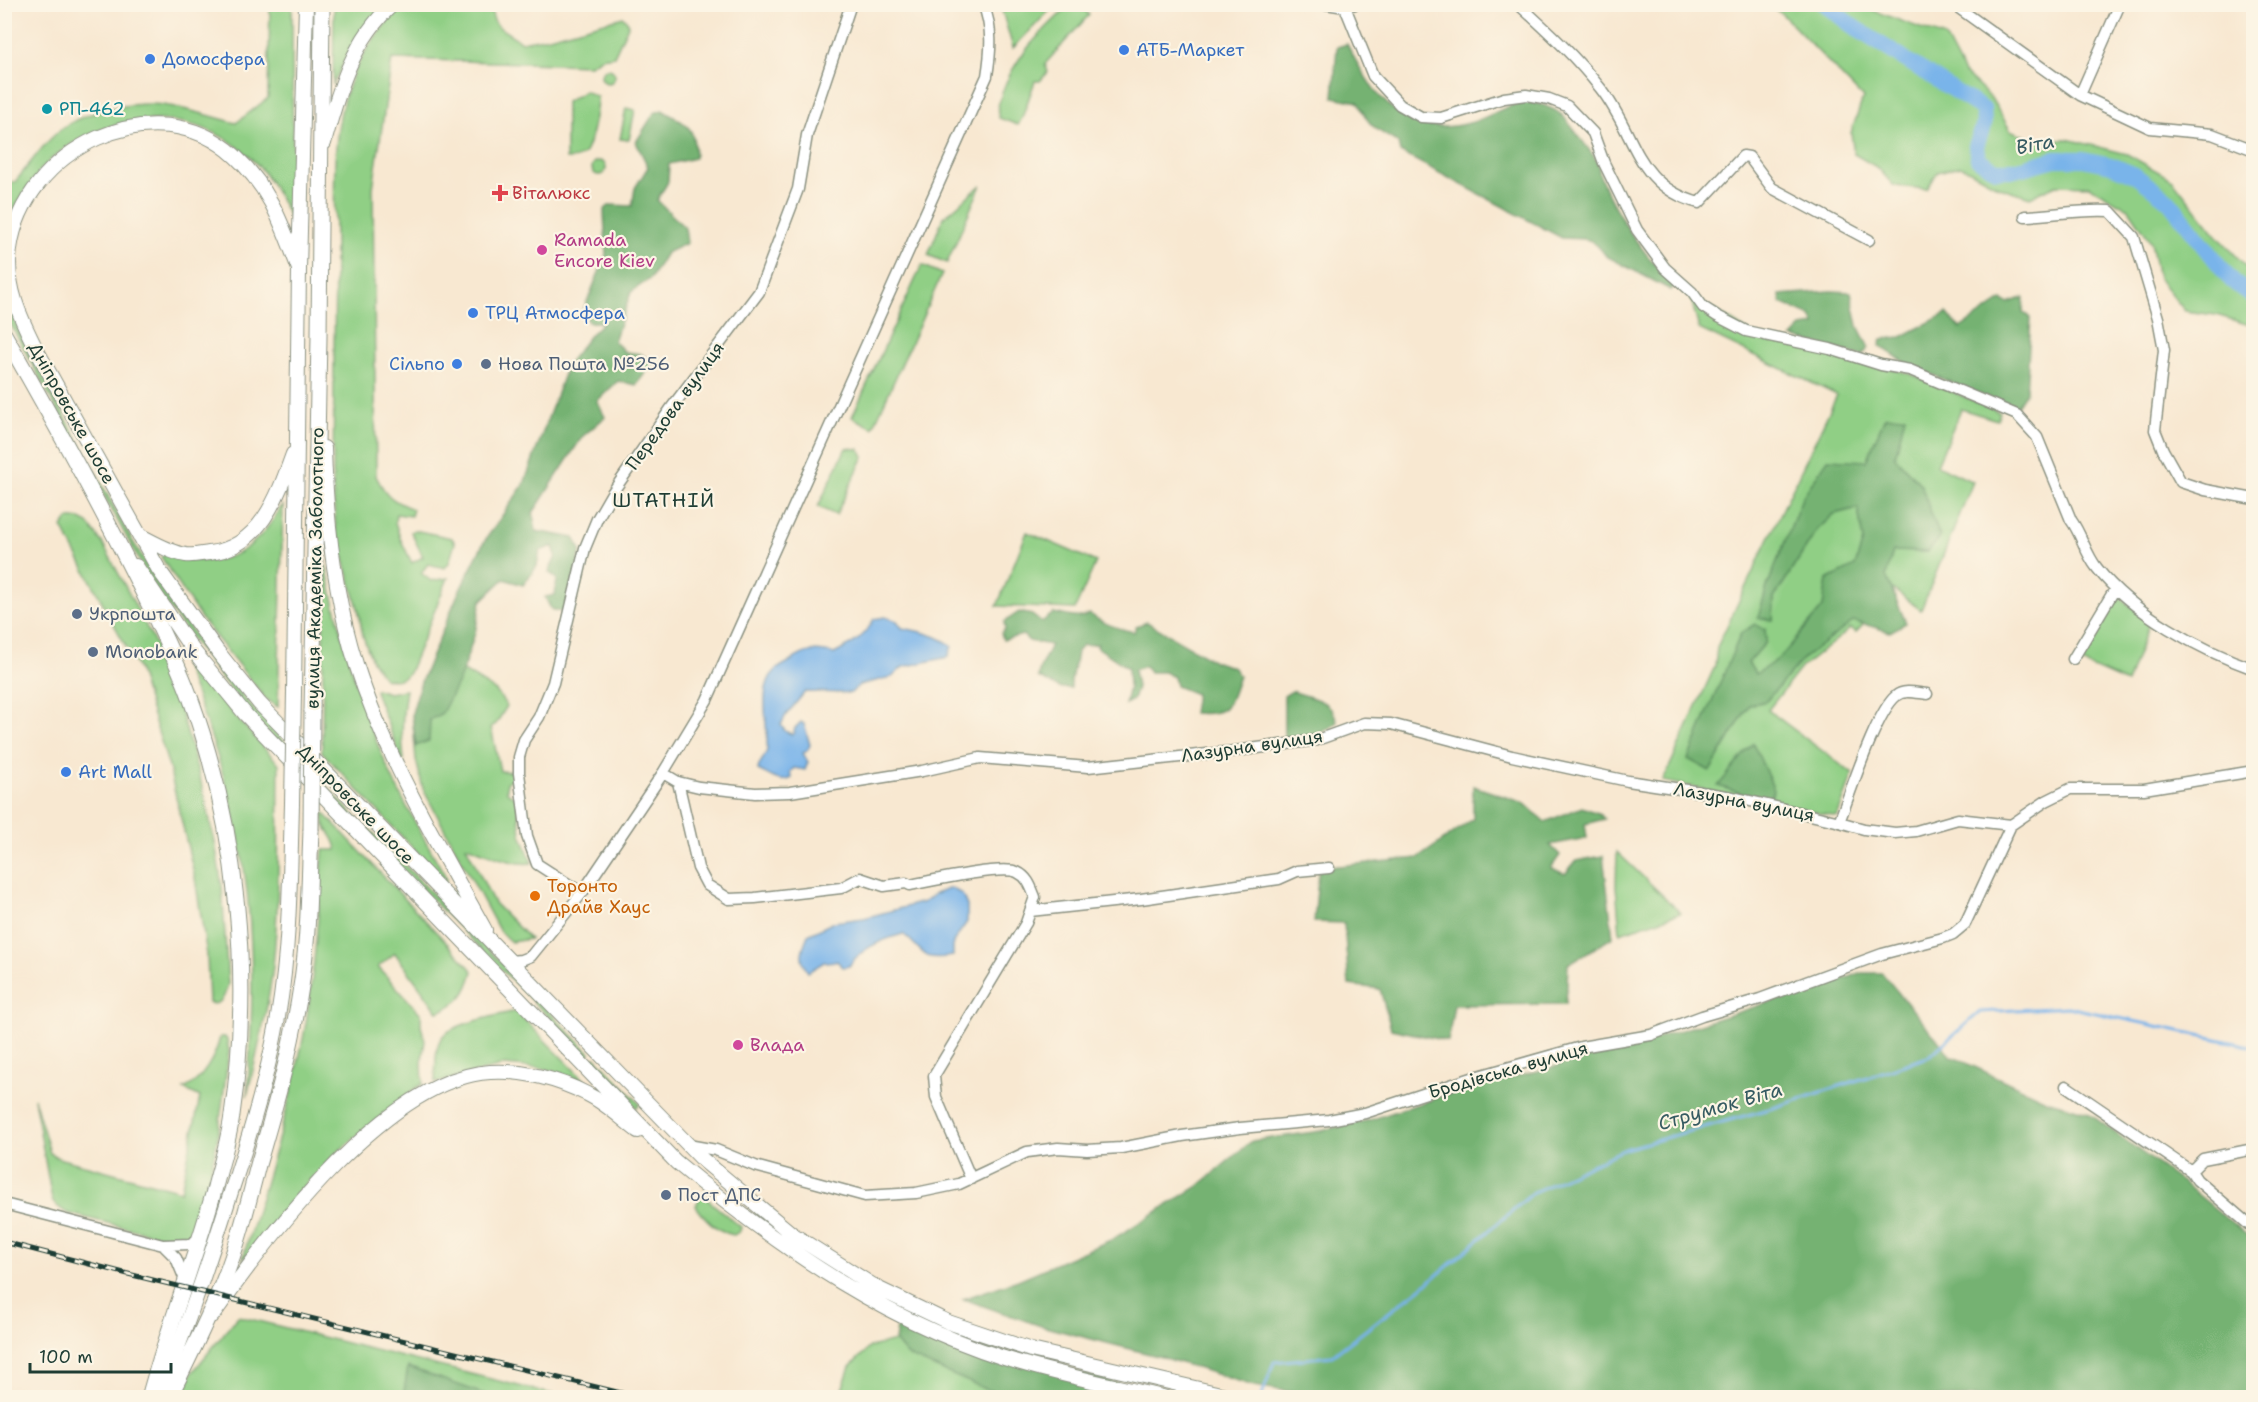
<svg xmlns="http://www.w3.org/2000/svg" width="2258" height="1402" viewBox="0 0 2258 1402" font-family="'Shantell Sans',sans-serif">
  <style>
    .green { fill: #90cf85; stroke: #58865c; stroke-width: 1.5 }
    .forest { fill: #74b272; stroke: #4a7853; stroke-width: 1.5 }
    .water { fill: #79b4ea; stroke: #4c788f; stroke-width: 1.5 }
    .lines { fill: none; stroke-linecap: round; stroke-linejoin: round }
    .stream { stroke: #79b4ea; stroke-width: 3 }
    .river { stroke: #79b4ea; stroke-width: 16 }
    .minor-casing { stroke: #8c9282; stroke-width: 13 }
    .major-casing { stroke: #8c9282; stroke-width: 16 }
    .highway-casing { stroke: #8c9282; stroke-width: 17 }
    .minor { stroke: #fff; stroke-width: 10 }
    .major { stroke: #fff; stroke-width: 14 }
    .highway { stroke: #fff; stroke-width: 15 }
    .rail-casing { stroke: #1f3d34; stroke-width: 5 }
    .rail { stroke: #fcf5e5; stroke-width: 3; stroke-dasharray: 9; stroke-linecap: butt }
    .major-bridge-casing { stroke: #8c9282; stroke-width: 16; stroke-linecap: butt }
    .highway-bridge-casing { stroke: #8c9282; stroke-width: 17; stroke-linecap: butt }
    .major-bridge { stroke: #fff; stroke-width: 14 }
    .highway-bridge { stroke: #fff; stroke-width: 15 }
    .shop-dot { fill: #3f7fe0; stroke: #fcf5e5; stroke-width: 2 }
    .culture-dot { fill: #0f9aa8; stroke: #fcf5e5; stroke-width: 2 }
    .health-dot { fill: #e0444e; stroke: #fcf5e5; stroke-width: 2 }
    .hotel-dot { fill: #d1479c; stroke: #fcf5e5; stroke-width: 2 }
    .service-dot { fill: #5c6f8a; stroke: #fcf5e5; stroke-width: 2 }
    .food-dot { fill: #e8710a; stroke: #fcf5e5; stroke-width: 2 }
    .labels { text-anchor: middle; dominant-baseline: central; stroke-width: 4.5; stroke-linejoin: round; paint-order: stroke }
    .shop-label { font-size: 18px; fill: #366cbe; stroke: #fcf5e5; text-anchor: start }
    .culture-label { font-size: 18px; fill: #0d838f; stroke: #fcf5e5; text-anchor: start }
    .health-label { font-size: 18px; fill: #be3a42; stroke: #fcf5e5; text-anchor: start }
    .hotel-label { font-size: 18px; fill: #b23c85; stroke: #fcf5e5; text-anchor: start }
    .service-label { font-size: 18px; fill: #4e5e75; stroke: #fcf5e5; text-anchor: start }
    .street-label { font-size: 18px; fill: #1f3d34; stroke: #fcf5e5 }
    .food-label { font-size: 18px; fill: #c56008; stroke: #fcf5e5; text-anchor: start }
    .water-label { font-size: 20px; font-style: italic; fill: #365b62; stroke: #fcf5e5 }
    .neighbourhood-label { font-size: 20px; letter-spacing: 1.5px; fill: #1f3d34; stroke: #fcf5e5 }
  </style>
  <rect width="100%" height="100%" fill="#fcf5e5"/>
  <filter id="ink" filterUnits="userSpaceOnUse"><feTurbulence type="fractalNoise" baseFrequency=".0167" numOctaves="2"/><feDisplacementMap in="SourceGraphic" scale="12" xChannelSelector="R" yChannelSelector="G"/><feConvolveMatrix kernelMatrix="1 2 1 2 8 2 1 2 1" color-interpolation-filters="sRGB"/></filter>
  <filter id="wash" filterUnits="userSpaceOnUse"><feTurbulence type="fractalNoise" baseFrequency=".008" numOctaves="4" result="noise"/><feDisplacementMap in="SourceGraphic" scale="24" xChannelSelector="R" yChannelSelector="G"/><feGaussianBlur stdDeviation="1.35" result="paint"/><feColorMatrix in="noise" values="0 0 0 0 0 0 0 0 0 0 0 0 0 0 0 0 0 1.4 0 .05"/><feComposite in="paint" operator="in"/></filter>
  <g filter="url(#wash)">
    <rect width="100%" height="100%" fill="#f8e8d1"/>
    <path class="green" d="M1000 4H1055V5L1013 48Z
      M1071 4 1081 5 1089 15 1045 64 1048 72 1040 81H1035L1022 118 1018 125 999 118C996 110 998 104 1001 96 1013 57 1042 31 1071 4Z
      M270 5H292L293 224C284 206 274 185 261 169 209 106 118 106 56 155 37 170 25 192 12 213L5 208 4 182H15C31 163 46 139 67 125 92 109 141 100 169 106 192 110 214 117 236 123L268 98Z
      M334 5H384L349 51 333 85Z
      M404 5H492C490 30 506 29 521 42L549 37 623 17 627 21 628 26 614 56 601 58 590 65 392 59 373 188 376 476C386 496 392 501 413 509L411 516 396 514 395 522 400 538 412 563 423 557 411 532 414 530 452 538 455 543 449 563 445 568 428 564 421 573 431 581 448 578 409 673C401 681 394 681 384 678L372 661 363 636 358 608 336 532 333 490C333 409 334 329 335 249 335 199 331 147 344 99 355 62 376 31 404 5Z
      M1769 5H1858L1945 37 1964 73 1991 98 2010 130 2033 140 2067 139 2127 154 2173 180 2215 233 2253 274V326L2216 315 2185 311 2158 278 2151 242 2129 209 2089 186 2056 185 2030 197 1999 187 1961 166 1938 172 1927 189 1894 186 1878 168 1854 154 1851 133 1863 98 1783 15Z
      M601 76a7 7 0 1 1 14 0a7 7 0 1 1-14 0Z
      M585 91 597 97C597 109 591 145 584 154 579 159 572 159 566 159V102Z
      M626 108 635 110 629 140 620 139Z
      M592 168a7 7 0 1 1 14 0a7 7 0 1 1-14 0Z
      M981 185 947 263 928 255 943 218Z
      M4 252 10 303 18 329 132 540 156 580 206 651 253 708 359 821 356 823 249 713 202 653 151 582 5 314Z
      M922 265 942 274 873 428 852 417Z
      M1690 295 1757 337 1908 373 2000 412 1997 420 1961 409 1937 465 1973 482 1921 610 1890 587 1885 576 1893 551 1928 552 1921 485 1895 457 1885 417 1866 461 1803 496 1767 587 1758 618 1773 620 1774 598 1817 530 1834 514 1858 508 1863 541 1855 567 1827 580 1823 607 1781 657 1755 675 1748 663 1766 642 1765 630 1688 759 1710 771 1749 705 1766 701 1804 658 1854 621 1864 624 1856 632 1850 629 1801 668 1768 710 1853 774 1837 817 1663 781 1715 666 1717 647 1837 395 1699 329Z
      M846 448 859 449 864 456 836 515 818 507Z
      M283 504 278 707 265 698 200 617 161 557 165 554C223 571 253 556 283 504Z
      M68 519H80L88 523 103 544 155 643 174 688 201 782 215 843 222 887 228 984C225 995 222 1007 209 1003L207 955 195 878 169 767 139 671 62 527Z
      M1027 532 1096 562 1075 609 997 606Z
      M324 566H326C340 634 358 701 386 764 403 804 426 841 447 879L444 881 322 752Z
      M2119 597 2150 621 2127 683 2079 662Z
      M180 649 235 716 279 764C278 831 280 899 273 966 268 1010 257 1053 247 1096 253 1020 255 944 244 868 233 793 207 720 178 650Z
      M462 670 496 691 507 706 496 724 491 727 500 771 514 772V778L507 782V792L517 799 521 834 532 863C510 866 486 852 466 846L494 903 530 939 511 942 500 932 423 789 416 760 412 713 416 746 430 720 451 695Z
      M376 689 389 693 406 690C402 714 401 736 404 760L402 761 375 691Z
      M323 812 473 971C467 994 460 1003 438 1012L395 953 378 967 421 1014V1026L425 1040 422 1063 423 1084 414 1089 340 1150 308 1182 242 1261C265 1182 292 1103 306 1023 315 965 319 908 323 850H337C335 833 322 832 323 812Z
      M369 829 590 1053 587 1056 366 833Z
      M1617 852 1681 913 1620 933 1616 886Z
      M516 1011 585 1081 546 1069 505 1065 435 1083C436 1070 434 1047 442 1037 451 1024 500 1015 516 1011Z
      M220 1037H225L227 1040 229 1051 218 1136 206 1194 194 1232 185 1238 164 1237 67 1213 57 1206 52 1200 34 1098 50 1153 58 1158 181 1191 200 1097 184 1089C202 1081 216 1056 220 1037Z
      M595 1057 640 1104 636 1108 592 1060Z
      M700 1196H703L741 1227 740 1231 734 1235C718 1232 705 1219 696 1206Z
      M238 1316 563 1397 181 1398 192 1373Z
      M895 1341 908 1356 988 1390 1027 1397 839 1398 850 1367 870 1347Z"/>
    <path class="forest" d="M1347 44C1374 97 1405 142 1473 122 1501 113 1518 93 1550 108 1554 109 1559 113 1562 115 1567 120 1595 157 1598 163 1599 167 1599 172 1600 176 1606 191 1615 208 1623 221 1639 247 1654 264 1674 286L1671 290 1606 256C1590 234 1586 240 1562 238L1400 152 1398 143C1375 128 1370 129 1358 102L1333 97 1337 47Z
      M662 110C690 127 694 124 695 158L669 164 668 182 657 200 685 228 687 243 666 253 651 278 631 292 614 341 625 352 641 354 653 363 636 385 618 381 597 401 605 417 582 437 533 513 536 531 574 538 581 550 566 613 551 609 545 597 555 595 557 579 549 572 556 556 553 546 540 551 537 566 523 585 504 579 481 601 475 633 460 678 442 713 430 720 429 741 416 746 412 713 421 682 458 594 484 542 524 484 568 363 591 334 603 322H588L584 309 606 255 604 210 610 205 632 206 635 188 648 167 636 142 654 113Z
      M1831 291 1851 292 1858 326 1869 348 1862 356 1792 337 1802 327 1815 325 1811 316 1781 303 1780 295Z
      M2024 297 2023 313 2031 318 2026 392 2015 409 1909 365 1880 346 1882 339 1901 337 1947 313 1960 328 2002 300 2008 303Z
      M1905 416 1895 457 1921 485 1940 537 1928 552 1893 551 1886 576 1906 623 1890 632 1854 621 1804 658 1766 701 1749 705 1710 771 1688 759 1741 633 1755 624 1765 630 1766 642 1748 663 1756 674 1781 657 1823 607 1827 580 1855 566 1863 541 1858 508 1834 514 1817 530 1774 598 1773 620 1758 618 1767 587 1803 496 1828 459 1866 461 1885 417Z
      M1019 612 1032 615 1041 622 1054 613C1067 615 1077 621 1090 614 1103 624 1118 629 1134 632L1136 626 1147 622 1214 661 1234 668 1239 676C1228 707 1229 716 1193 713L1196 694 1176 686 1174 677 1164 672H1149L1145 666 1134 670 1137 687 1133 700 1125 704 1129 687 1128 668 1097 647 1098 644 1083 645 1077 651C1076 665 1070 674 1071 688H1059L1038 677 1040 668 1051 645 1029 641 1023 635 1003 640 1001 633 1005 629 1004 622Z
      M1292 691C1313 699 1332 699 1337 722 1323 736 1303 737 1284 740V696Z
      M1753 743 1774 790 1768 802 1718 786Z
      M1473 786 1524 803 1545 822 1582 807 1598 813 1604 819 1585 824 1587 838 1550 845 1560 855 1551 868 1565 874 1576 861 1603 856 1613 937 1568 964 1566 1004 1454 1005 1448 1041 1391 1029 1380 989 1349 985 1344 923 1314 922 1319 868 1418 858 1473 819Z
      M1862 973H1882L1951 1056 2046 1100 2087 1112 2190 1188 2253 1240V1397H1326L1254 1386 1165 1358 1041 1326 963 1299 1018 1280 1113 1239 1197 1187 1252 1141 1314 1132 1370 1120 1442 1096 1615 1051Z
      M899 1314 946 1336 1166 1397 1027 1398 988 1390 908 1356 895 1341Z
      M408 1367 492 1397H403Z"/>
    <path class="water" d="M885 617 897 621 902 628C919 631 938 635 952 646L948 657 903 667 892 677 859 685 851 693 805 692 786 715 781 725 785 731 793 735 795 728 801 722 804 724 810 745 807 751 803 753 808 762 805 770 794 768 790 772 792 778C780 785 770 775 758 770 759 761 766 758 767 749 769 727 757 687 775 671 779 667 785 664 791 661 806 650 817 649 834 654 852 645 865 637 874 619Z
      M951 888 962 894 967 906V922L953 942V956C918 962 926 951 903 934 884 939 860 949 849 966L843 967 837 961 824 962 808 972C798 959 802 949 808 935L834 922 864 918 924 902 935 894Z"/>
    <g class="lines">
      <path class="stream" d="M1261 1398 1274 1362 1332 1356 1435 1277 1534 1192 1625 1149 1773 1108 1928 1057 1980 1012 2068 1007 2254 1047"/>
      <path class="river" d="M1824 4 1855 28 1983 109 1984 124 1976 146 1978 159 1996 170H2015L2055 159H2083L2111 165 2135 175 2169 201 2232 281 2254 298"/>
    </g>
  </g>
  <g filter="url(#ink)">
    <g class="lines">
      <defs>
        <path id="minor" d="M1326 4 1345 7 1355 4
          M1518 4C1548 31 1577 58 1601 89 1637 135 1634 185 1699 203L1743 156 1749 157 1772 188 1869 240
          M1953 4 2080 95 2150 128 2212 134 2254 150
          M1345 7 1373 76 1400 105 1421 117 1441 118 1504 98 1526 95 1549 99 1567 106 1593 133 1604 163 1637 230 1665 268 1692 292 1703 307 1717 316 1746 331 1830 349 1881 365 1910 370 2017 415 2037 437 2071 520C2082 535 2085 553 2097 568 2132 613 2200 650 2254 669
          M2080 95 2120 4
          M2025 216C2053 215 2082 209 2110 211L2134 237 2158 318 2164 350 2155 430 2163 450 2181 482 2205 490 2254 499
          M2073 659 2115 589
          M663 773 678 782 699 787 755 793 790 792 922 771 980 758 1088 767 1235 751 1317 740 1364 723 1391 724 1512 756 1628 781 1733 797 1836 821 1864 829 1895 833 1916 831 1958 819 2011 825
          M678 782 698 868 707 885 729 899 755 898 841 888 860 878 884 886 906 883 910 885C931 881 1001 865 1017 872 1028 877 1031 887 1035 897L1026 923 934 1076 936 1097 971 1179
          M1839 822C1850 794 1876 712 1896 696 1904 689 1917 693 1927 694
          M582 893 537 864 527 836 519 773V757L524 740 539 717 553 683 585 548 597 519 612 493 672 407 759 292 798 189 807 135 851 4
          M1030 911 1141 899 1279 879 1297 871 1329 868
          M509 961 521 960 531 956 582 893 663 773 707 700 987 76C991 51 993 28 983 4
          M2066 1086 2191 1171
          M688 1145 716 1150 755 1166 865 1196 916 1193 959 1184 1027 1152 1058 1148 1087 1150 1121 1148 1182 1136 1240 1128 1329 1120 1365 1113 1475 1077 1581 1047 1651 1035 1702 1016 1760 999 1882 954 1943 938 1953 934 1965 924 2011 825 2046 801 2070 789H2144L2254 771
          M2254 1149 2203 1159 2191 1171 2197 1180 2254 1229
          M4 1204 163 1245 190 1244 201 1238
          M163 1245 176 1258 186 1282"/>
        <path id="major" d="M324 143C338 93 352 40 393 4
          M299 269C282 225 271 189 235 156 155 83 23 150 10 249 5 286 20 317 36 349L159 570 218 652 259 703 703 1160 792 1234 877 1288 948 1322 1031 1350 1238 1398
          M324 448C326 521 334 594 356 664 386 758 437 843 485 930
          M139 535C153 542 169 552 186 555 193 556 201 554 209 553 260 548 278 496 293 454
          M136 566 192 649 246 715 676 1162C781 1249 895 1329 1028 1365 1074 1378 1120 1387 1166 1398
          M294 692 299 269 306 4
          M213 1315C268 1237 388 1078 490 1072 523 1070 558 1079 587 1094 606 1103 622 1119 638 1131
          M158 1398C186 1330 209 1262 231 1192 250 1135 268 1076 278 1017 290 946 290 875 292 804"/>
        <path id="highway" d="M4 334C50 414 95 496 136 578 155 617 175 656 190 697 238 829 252 976 232 1115 229 1140 221 1163 215 1187 196 1258 168 1326 149 1398
          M312 711 319 337 322 4
          M169 1398C188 1360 207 1322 223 1282 238 1245 248 1204 258 1165 276 1104 293 1043 302 980 309 931 309 880 311 830"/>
      </defs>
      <use href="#minor" class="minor-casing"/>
      <use href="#major" class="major-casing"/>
      <use href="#highway" class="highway-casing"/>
      <use href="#minor" class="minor"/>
      <use href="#major" class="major"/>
      <use href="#highway" class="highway"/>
      <defs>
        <path id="rail" d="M4 1242 128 1274 642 1398"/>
      </defs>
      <use href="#rail" class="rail-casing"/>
      <use href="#rail" class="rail"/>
      <defs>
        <path id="major-bridge" d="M292 804 294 692"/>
        <path id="highway-bridge" d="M311 830 312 711"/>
      </defs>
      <use href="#major-bridge" class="major-bridge-casing"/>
      <use href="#highway-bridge" class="highway-bridge-casing"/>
      <use href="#major-bridge" class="major-bridge"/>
      <use href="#highway-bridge" class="highway-bridge"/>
    </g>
  </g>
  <g class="shop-dot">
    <circle cx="1124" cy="50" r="6"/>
    <circle cx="150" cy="59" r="6"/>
    <circle cx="473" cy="313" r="6"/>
    <circle cx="457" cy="364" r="6"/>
    <circle cx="66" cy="772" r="6"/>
  </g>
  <circle class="culture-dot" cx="47" cy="109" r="6"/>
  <path class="health-dot" d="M497 184h6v6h6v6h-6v6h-6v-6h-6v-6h6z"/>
  <g class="hotel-dot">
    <circle cx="542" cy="250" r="6"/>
    <circle cx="738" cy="1045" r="6"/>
  </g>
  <g class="service-dot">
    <circle cx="486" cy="364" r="6"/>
    <circle cx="77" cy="614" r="6"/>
    <circle cx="93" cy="652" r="6"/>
    <circle cx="666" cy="1195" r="6"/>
  </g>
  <circle class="food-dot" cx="535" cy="896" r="6"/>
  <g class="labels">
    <g class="shop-label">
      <text x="1136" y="50">АТБ-Маркет</text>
      <text x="162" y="59">Домосфера</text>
      <text x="485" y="313">ТРЦ Атмосфера</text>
      <text x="445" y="364" text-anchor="end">Сільпо</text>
      <text x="78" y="772">Art Mall</text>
    </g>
    <g class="culture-label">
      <text x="59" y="109">РП-462</text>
    </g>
    <g class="health-label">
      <text x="512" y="193">Віталюкс</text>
    </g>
    <g class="hotel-label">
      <text x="554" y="240">Ramada<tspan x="554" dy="21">Encore Kiev</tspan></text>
      <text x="750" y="1045">Влада</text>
    </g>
    <g class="service-label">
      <text x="498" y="364">Нова Пошта №256</text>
      <text x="89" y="614">Укрпошта</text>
      <text x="105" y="652">Monobank</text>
      <text x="678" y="1195">Пост ДПС</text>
    </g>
    <g class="street-label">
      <text transform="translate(675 406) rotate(-54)">Передова вулиця</text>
      <text transform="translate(72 413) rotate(61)">Дніпровське шосе</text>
      <text transform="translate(315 568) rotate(-89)">вулиця Академіка Заболотного</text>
      <text transform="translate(1252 746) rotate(-8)">Лазурна вулиця</text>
      <text transform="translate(1744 802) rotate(11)">Лазурна вулиця</text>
      <text transform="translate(356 804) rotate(46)">Дніпровське шосе</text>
      <text transform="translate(1508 1070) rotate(-16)">Бродівська вулиця</text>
    </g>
    <g class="food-label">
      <text x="547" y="886">Торонто<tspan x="547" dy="21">Драйв Хаус</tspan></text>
    </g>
    <g class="water-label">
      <text transform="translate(2035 144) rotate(-11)">Віта</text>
      <text transform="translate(1720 1106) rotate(-16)">Струмок Віта</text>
    </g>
    <g class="neighbourhood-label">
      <text x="664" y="500">ШТАТНІЙ</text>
    </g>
  </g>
  <rect width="2258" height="1402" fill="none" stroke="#fcf5e5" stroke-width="24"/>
  <path d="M30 1363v9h141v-9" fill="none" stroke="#1f3d34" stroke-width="3"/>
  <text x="39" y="1363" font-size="18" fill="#1f3d34" stroke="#fcf5e5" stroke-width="4.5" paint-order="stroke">100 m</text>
</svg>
